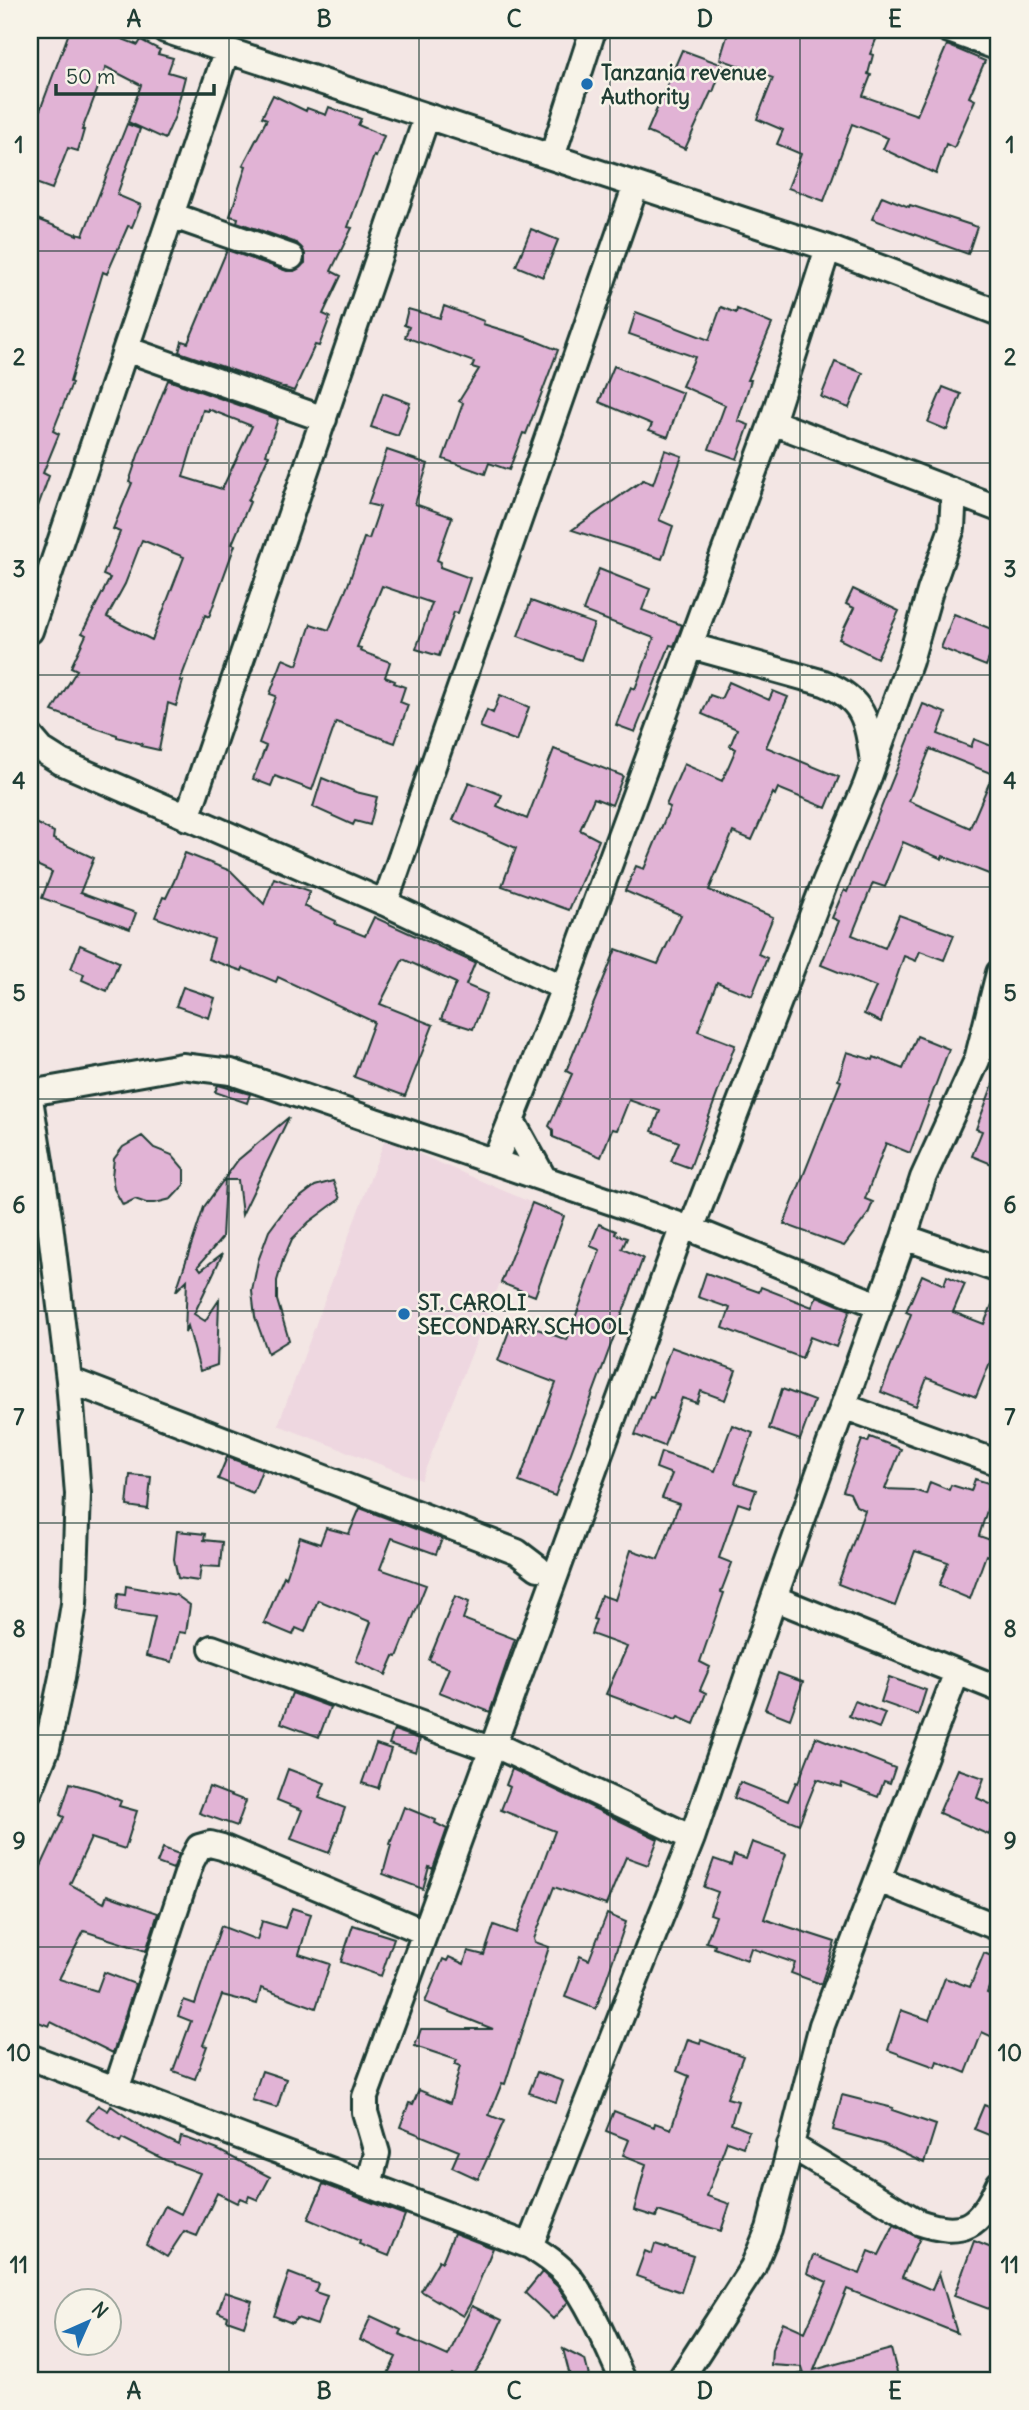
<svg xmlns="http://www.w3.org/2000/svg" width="1029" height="2410" viewBox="0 0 1029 2410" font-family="Delius,sans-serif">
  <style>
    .built { fill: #eed7e0 }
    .building { fill: #e1b3d5; stroke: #1f3d34; stroke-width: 2; fill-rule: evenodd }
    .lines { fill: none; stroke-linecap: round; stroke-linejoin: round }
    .minor-casing { stroke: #1f3d34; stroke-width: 30 }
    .minor { stroke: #f7f3e8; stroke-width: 24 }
    .grid { fill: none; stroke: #1f3d34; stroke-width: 2; stroke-opacity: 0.55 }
    .poi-dot { fill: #1f6fb2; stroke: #f7f3e8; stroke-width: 2.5 }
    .labels { text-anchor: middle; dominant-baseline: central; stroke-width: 5; stroke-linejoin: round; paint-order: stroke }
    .poi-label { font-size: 21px; font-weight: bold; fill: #1f3d34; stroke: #f7f3e8; text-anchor: start }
    .neatline { fill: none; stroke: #1f3d34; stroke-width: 2.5 }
    .grid-label { font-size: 23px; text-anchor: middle; font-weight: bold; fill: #1f3d34 }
  </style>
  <rect width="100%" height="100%" fill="#f3e6e4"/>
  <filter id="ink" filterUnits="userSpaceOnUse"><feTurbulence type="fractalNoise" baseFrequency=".0143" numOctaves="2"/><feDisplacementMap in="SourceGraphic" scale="14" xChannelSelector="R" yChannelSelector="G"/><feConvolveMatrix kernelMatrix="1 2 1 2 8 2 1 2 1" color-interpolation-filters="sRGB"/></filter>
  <g filter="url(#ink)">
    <path class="built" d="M385 1139 532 1203 421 1480 278 1425Z"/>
    <path class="building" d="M70 30H111L109 34 138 45 141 40 160 50 158 54 173 58 168 72 185 77 175 116 165 139 128 122 141 85 106 67 82 130H84L78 151 68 148 52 189 30 181V137Z
      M729 30H880L870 54 873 55 868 74 871 75 863 96 917 115 947 45 985 61 969 97 975 100 954 148 946 144 936 174 883 149 888 138 852 124 824 201 788 188 801 154 777 144 783 130 757 119 773 78 720 59Z
      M682 50 723 65 713 92H711L685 149 647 132Z
      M273 95 306 111 307 108 326 115 329 107 361 119 358 125 384 136 376 157 374 156 348 227 352 228 331 271 341 276 323 314 330 317 319 346 315 345 294 391 179 352 182 341 188 343 227 250 287 271H294L305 263V254L297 243 237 222 238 218 230 216 246 166 243 165 267 119 262 117Z
      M127 124 140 129 117 195 141 205 132 227 128 226 107 274 103 272 70 382 72 383 53 431 59 434 43 473 49 476 32 523H30V216L77 235V233L83 235Z
      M882 196 909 207 910 205 977 227 968 254 872 219Z
      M531 229 558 240 543 277 516 266Z
      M444 306 484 321 483 324 526 337 558 350 526 434 523 433 509 470 489 463 485 474 443 459 463 403 459 401 479 369 472 367 474 362 405 337 409 327 404 325 408 309 440 318Z
      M721 307 736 313 737 309 772 324 748 380H751L738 421 749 425 737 459 709 449 725 405 682 386 695 357 629 334 636 312 709 340Z
      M835 362 863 373 849 408 821 397Z
      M614 366 683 393 668 437 649 430 652 424 599 402Z
      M168 380 278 419 266 454 269 455 248 501 250 502 232 544 235 545 209 617 205 615 180 681H183L176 706 168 703 159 750 141 746 142 744 117 737V735L90 726 91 725 52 711 77 670 71 667 86 635 82 633 110 578 103 575 120 532 113 529 132 483 129 482 138 455ZM208 409 252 426 222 489 183 477 203 410 208 411ZM142 540 184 557 152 640 107 617 125 584Z
      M943 387 961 394 947 430 928 422Z
      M383 393 410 403 398 436 371 427Z
      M387 450 428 464 415 504 452 517 437 560 441 562 440 567 470 578 458 613 454 612 439 656 416 649 432 603 382 586 357 647 361 648 360 651 390 662 385 677 395 681 394 683 405 687 400 702 408 705 395 743 336 722 312 790 275 776 271 786 253 779 266 746 259 743 276 696 270 694 283 659 297 665 311 624 329 630 348 585 364 538 369 539 380 507 368 504Z
      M665 450 682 456 659 520 673 526 662 559 572 530 643 480 653 484Z
      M599 569 650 589 642 610 682 625 674 646 670 645 635 732 616 725 631 687 635 689 654 638 583 611Z
      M853 589 899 611 877 658 839 639 854 608 846 604Z
      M531 601 594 624 581 660 518 636Z
      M954 614 999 632 986 666 941 648Z
      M729 682 769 700 773 691 788 697 766 747 839 777 826 808 778 788 775 795 773 793 752 840 733 832 709 890 773 917 758 954 767 958 752 996 717 982 698 1031 735 1045 690 1168 671 1161 679 1142 652 1131 660 1111 629 1100 617 1130 612 1129 601 1157 553 1137V1130L549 1126 572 1074 566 1071 616 949 658 964 681 915 625 891 636 866 644 869 670 807 666 805 684 764 722 781 736 749 730 746 737 729 702 714 710 695 721 699Z
      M500 695 529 707 517 741 480 727 487 710 493 713Z
      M923 704 946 713 938 734 971 747 974 739 999 749V878L943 856 942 859 903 842 885 887 873 883 852 935 885 948 899 915 954 935 944 960 920 951 916 961 904 956 881 1022 864 1014 876 987 821 965 839 921 832 918 844 890 847 892ZM930 749 993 774 970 828 909 801Z
      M554 749 623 776 612 805 594 798 580 830 599 840 569 910 502 886 516 848 453 820 469 782 502 795 497 806 527 819Z
      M322 778 356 792 377 797 370 825 355 821 353 825 313 807Z
      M30 820 54 832 53 839 94 858 80 893 136 913 130 929 42 898 52 872 30 862Z
      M185 853 231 871 264 904 274 878 310 891 304 906 336 921 335 924 365 936 374 917 475 963 466 985 487 994 473 1029 441 1019 456 983 403 959 380 1004 433 1025 405 1096 354 1077 374 1022 278 977 276 982 243 968 242 971 208 959 214 939 155 917 163 897 166 898 174 881Z
      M80 945 119 962 107 991 82 980 84 974 71 969Z
      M183 987 215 998 209 1018 176 1006Z
      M917 1036 949 1049 910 1153 886 1143 865 1199 873 1202 868 1214 844 1246 784 1224 841 1081 838 1080 847 1052 873 1060 874 1057 903 1069Z
      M998 1071H999V1167L972 1156 982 1131 976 1129Z
      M218 1085 250 1094 247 1103 215 1092Z
      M289 1117 242 1215 238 1180H225L222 1238 198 1266 201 1270 223 1253 194 1314 205 1321 219 1300 217 1365 200 1371 188 1326 185 1333 187 1280 176 1291 204 1207 238 1160Z
      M142 1136 154 1148 172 1155 184 1169V1185L171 1199 155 1203H146L135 1199 123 1205 114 1189 112 1176 114 1159 123 1147Z
      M333 1181 340 1199 309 1222 292 1239 283 1260 277 1281V1300L289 1340 268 1353 255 1317 252 1291 258 1261 269 1231 286 1208 315 1186Z
      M532 1203 564 1216 535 1296 501 1283Z
      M599 1224 616 1231 615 1234 627 1238 622 1249 643 1258 555 1496 519 1482 556 1383 498 1361 513 1320 567 1340 600 1250 590 1246Z
      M706 1273 759 1292 761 1287 812 1307 817 1296 850 1310 836 1347 810 1337 802 1358 723 1328 730 1308 698 1297Z
      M922 1275 944 1285 947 1276 965 1284 953 1312 984 1324 999 1288V1340L976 1397 927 1378 916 1406 881 1392 911 1314 906 1312Z
      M671 1347 736 1370 725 1400 701 1391 697 1403 682 1398 664 1446 635 1435 650 1396 653 1397Z
      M782 1389 814 1401 800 1440 769 1429Z
      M732 1425 753 1433 735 1483 756 1490 750 1507 738 1503 719 1558 732 1563 721 1592 724 1593 700 1662 710 1667 700 1690 706 1693 694 1724 678 1717 676 1720 606 1694 627 1647 591 1634 596 1620 593 1619 601 1595 615 1600 631 1550 658 1559 679 1504 662 1498 672 1474 656 1468 661 1452 715 1471Z
      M870 1437 901 1449 885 1489 913 1490 926 1494 930 1482 949 1490 951 1485 971 1491 975 1479 995 1485 979 1536 999 1543V1560L986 1555 970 1599 939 1586 948 1562 915 1551 895 1606 838 1584 865 1510 856 1506 850 1493 843 1491 862 1440 868 1442Z
      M227 1457 262 1470 253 1493 218 1479Z
      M130 1475 151 1477 148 1509 127 1506Z
      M360 1508 442 1539 436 1554 392 1538 380 1569 426 1585 397 1657 394 1656 386 1675 356 1661 371 1622 318 1600 305 1632 296 1628 293 1635 264 1623 284 1576 286 1578 300 1537 320 1544 326 1528 349 1534Z
      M177 1531 205 1534 204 1540 222 1542 220 1567 201 1566 199 1581 178 1578 174 1559Z
      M126 1586 176 1595 190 1605 186 1633 179 1632 172 1662 146 1656 155 1617 116 1611 118 1594 125 1595Z
      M455 1596 469 1602 463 1619 515 1639 490 1712 439 1692 449 1668 429 1660Z
      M778 1673 803 1682 790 1719 765 1709Z
      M889 1677 926 1690 918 1715 881 1702Z
      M292 1693 330 1707 319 1737 281 1723Z
      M855 1701 885 1713 879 1728 849 1716Z
      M394 1730 420 1739 416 1753 389 1744Z
      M816 1737 895 1768 890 1783 884 1781 878 1797 842 1783 841 1787 817 1779 799 1824 734 1798 740 1782 788 1801 796 1782 798 1783Z
      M376 1744 391 1749 378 1788 362 1783Z
      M288 1769 325 1783 319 1798 345 1808 329 1853 291 1839 302 1810 277 1800Z
      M512 1769 658 1839 648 1865 626 1857 606 1905 554 1887 534 1939 535 1942 549 1947 505 2084 502 2083 489 2115 504 2121 478 2179 452 2167 459 2151 400 2127 409 2103 413 2104 419 2090 450 2103 460 2066 455 2064 457 2060 415 2046 421 2029H493L425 2002 443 1959 447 1961 449 1957 464 1964 468 1951 484 1955 494 1925 516 1933 537 1880 555 1831 501 1810 510 1787 506 1785Z
      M958 1769 984 1778 977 1798 999 1808 989 1835 939 1813Z
      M70 1783 98 1791 121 1801 119 1806 137 1811 125 1849 91 1838 70 1884 104 1903 107 1895 158 1913 146 1951 84 1931 59 1979 97 1991 104 1972 135 1984 113 2053 51 2022 49 2026 30 2019V1890L64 1817 60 1815Z
      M209 1787 246 1801 237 1826 199 1813Z
      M404 1807 436 1820 435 1823 447 1829 433 1869 429 1867 423 1889 383 1874 391 1845 390 1844Z
      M752 1842 786 1854 764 1919 835 1942 821 1984 791 1973 795 1963 751 1948 747 1960 714 1948 715 1945 706 1942 716 1916 710 1914 718 1892 704 1887 714 1859 731 1865 734 1855 746 1859Z
      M163 1848 179 1854 173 1869 157 1863Z
      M292 1908 311 1914 299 1954 330 1964 316 2008 261 1988 257 2004 222 1995 203 2045 207 2046 195 2079 173 2071 191 2021 178 2016 184 2000 195 2004 221 1926 257 1940 262 1921 285 1928Z
      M607 1914 626 1922 596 2009 565 1997 580 1956 589 1960Z
      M353 1925 394 1938 381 1976 341 1962Z
      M984 1953 999 1959 987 1993 999 1998V2040L982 2032 966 2073 937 2061 935 2067 888 2050 901 2010 929 2020 945 1978 970 1987Z
      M688 2039 700 2043 701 2040 743 2056 727 2098 738 2101 731 2124 749 2131 743 2147 727 2141 707 2196 730 2204 721 2231 658 2211 656 2217 634 2210 646 2164 623 2155 629 2140 606 2131 614 2111 654 2127 655 2123 671 2129 689 2076 677 2071Z
      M262 2071 286 2079 277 2108 252 2100Z
      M537 2072 563 2081 556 2102 529 2093Z
      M842 2095 893 2108 892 2110 936 2125 924 2163 883 2144 833 2130Z
      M98 2105 108 2111 111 2106 140 2126 179 2145 181 2137 189 2139 218 2150 270 2177 258 2200 249 2196 247 2201 240 2198 237 2203 217 2193 197 2236 184 2231 167 2257 146 2244 165 2206 181 2214 200 2173 165 2160 122 2138 120 2142 87 2120Z
      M984 2105 999 2111V2139L974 2129Z
      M323 2184 405 2215 389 2256 359 2244 360 2241 308 2219Z
      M894 2225 920 2238 902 2277 932 2290 939 2273 957 2333 847 2289 814 2370 891 2349 899 2380H797V2375L804 2373 802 2367 771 2365 772 2349 783 2322 805 2332 827 2282 807 2273 813 2255 860 2274 869 2251 879 2255Z
      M454 2233 493 2248 470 2304 463 2316 421 2291 439 2260 442 2262Z
      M974 2241 999 2251V2280L989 2309 954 2296Z
      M655 2244 693 2256 681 2292 636 2276 645 2251 652 2254Z
      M542 2272 557 2286 568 2302 553 2319 525 2293Z
      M289 2273 318 2284 315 2292 327 2296 317 2325 297 2318 292 2323 274 2316Z
      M225 2292 252 2301 244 2326 227 2320 228 2316 218 2312Z
      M472 2306 502 2320 484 2359 470 2380H461L452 2374 447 2380H385L396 2357 360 2340 371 2316 401 2330 399 2334 448 2356Z
      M563 2349 585 2360 590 2380H571Z"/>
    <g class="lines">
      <defs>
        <path id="minor" d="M165 30 828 248 999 313
          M949 30 999 48
          M552 157 593 30
          M171 215 291 257
          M126 349 324 419
          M772 422 999 509
          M30 631 227 50
          M691 646 824 683C865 700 867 721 873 762
          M30 736 42 750 61 762 385 903 564 988
          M187 818 427 116
          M385 903 636 185
          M30 1093 182 1066 231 1072 691 1229 878 1305
          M30 1099 50 1224 69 1380 78 1494 74 1604 62 1677 47 1748 30 1790
          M511 1119 543 1177
          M495 1161 564 988 772 422 828 248
          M691 1229 825 882 866 785 910 661 930 591 952 528 954 492
          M904 1237 999 1270
          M69 1380 517 1552 538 1568
          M843 1406 999 1463
          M774 1598 999 1689
          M212 1648 490 1749
          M493 1744 692 1838
          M879 1880 999 1928
          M30 2057 530 2246C544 2255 558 2264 569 2277 592 2307 607 2346 623 2380
          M116 2090 191 1862 199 1847 210 1844 222 1847 424 1932
          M790 2145 918 2222C964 2238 980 2226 999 2184
          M369 2185 377 2153 365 2112V2097L683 1226
          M530 2246 692 1838 774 1598 904 1237 923 1178 977 1060 999 973
          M680 2380 753 2267 769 2229 822 2025 957 1672"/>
      </defs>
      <use href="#minor" class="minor-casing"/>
      <use href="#minor" class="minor"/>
    </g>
  </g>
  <path class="grid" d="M229 30V2380M419 30V2380M610 30V2380M800 30V2380M30 251H999M30 463H999M30 675H999M30 887H999M30 1099H999M30 1311H999M30 1523H999M30 1735H999M30 1947H999M30 2159H999"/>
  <g class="poi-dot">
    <circle cx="587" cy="84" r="7"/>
    <circle cx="404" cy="1314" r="7"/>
  </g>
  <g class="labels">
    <g class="poi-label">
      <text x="601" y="72">Tanzania revenue<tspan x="601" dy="24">Authority</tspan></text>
      <text x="418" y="1302">ST. CAROLI<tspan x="418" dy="24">SECONDARY SCHOOL</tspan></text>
    </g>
  </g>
  <rect width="1029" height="2410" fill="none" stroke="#f7f3e8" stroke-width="77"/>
  <g transform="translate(88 2322) rotate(45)"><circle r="33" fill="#f7f3e8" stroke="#a1aaa0" stroke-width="2"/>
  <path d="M0-5L12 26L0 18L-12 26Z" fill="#1f6fb2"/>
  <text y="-10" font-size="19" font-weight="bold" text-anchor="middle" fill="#1f3d34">N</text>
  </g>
  <path d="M56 84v10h158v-10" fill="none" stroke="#1f3d34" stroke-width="3.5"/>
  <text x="66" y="84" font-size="21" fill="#1f3d34" stroke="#f7f3e8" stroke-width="5" paint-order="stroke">50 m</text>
  <rect x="38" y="38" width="952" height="2334" class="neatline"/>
  <g class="grid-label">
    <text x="134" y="27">A</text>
    <text x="324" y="27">B</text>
    <text x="514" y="27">C</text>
    <text x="705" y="27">D</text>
    <text x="895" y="27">E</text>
    <text x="19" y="153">1</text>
    <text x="1010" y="153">1</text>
    <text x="19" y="365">2</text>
    <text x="1010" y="365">2</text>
    <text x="19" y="577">3</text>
    <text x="1010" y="577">3</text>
    <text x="19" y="789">4</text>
    <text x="1010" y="789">4</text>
    <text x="19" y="1001">5</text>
    <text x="1010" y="1001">5</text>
    <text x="19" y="1213">6</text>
    <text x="1010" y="1213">6</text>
    <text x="19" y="1425">7</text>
    <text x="1010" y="1425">7</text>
    <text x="19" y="1637">8</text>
    <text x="1010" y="1637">8</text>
    <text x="19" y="1849">9</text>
    <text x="1010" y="1849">9</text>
    <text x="19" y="2061">10</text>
    <text x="1010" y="2061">10</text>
    <text x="19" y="2273">11</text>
    <text x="1010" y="2273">11</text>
    <text x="134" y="2399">A</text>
    <text x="324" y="2399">B</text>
    <text x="514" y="2399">C</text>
    <text x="705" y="2399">D</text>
    <text x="895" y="2399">E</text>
  </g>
</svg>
